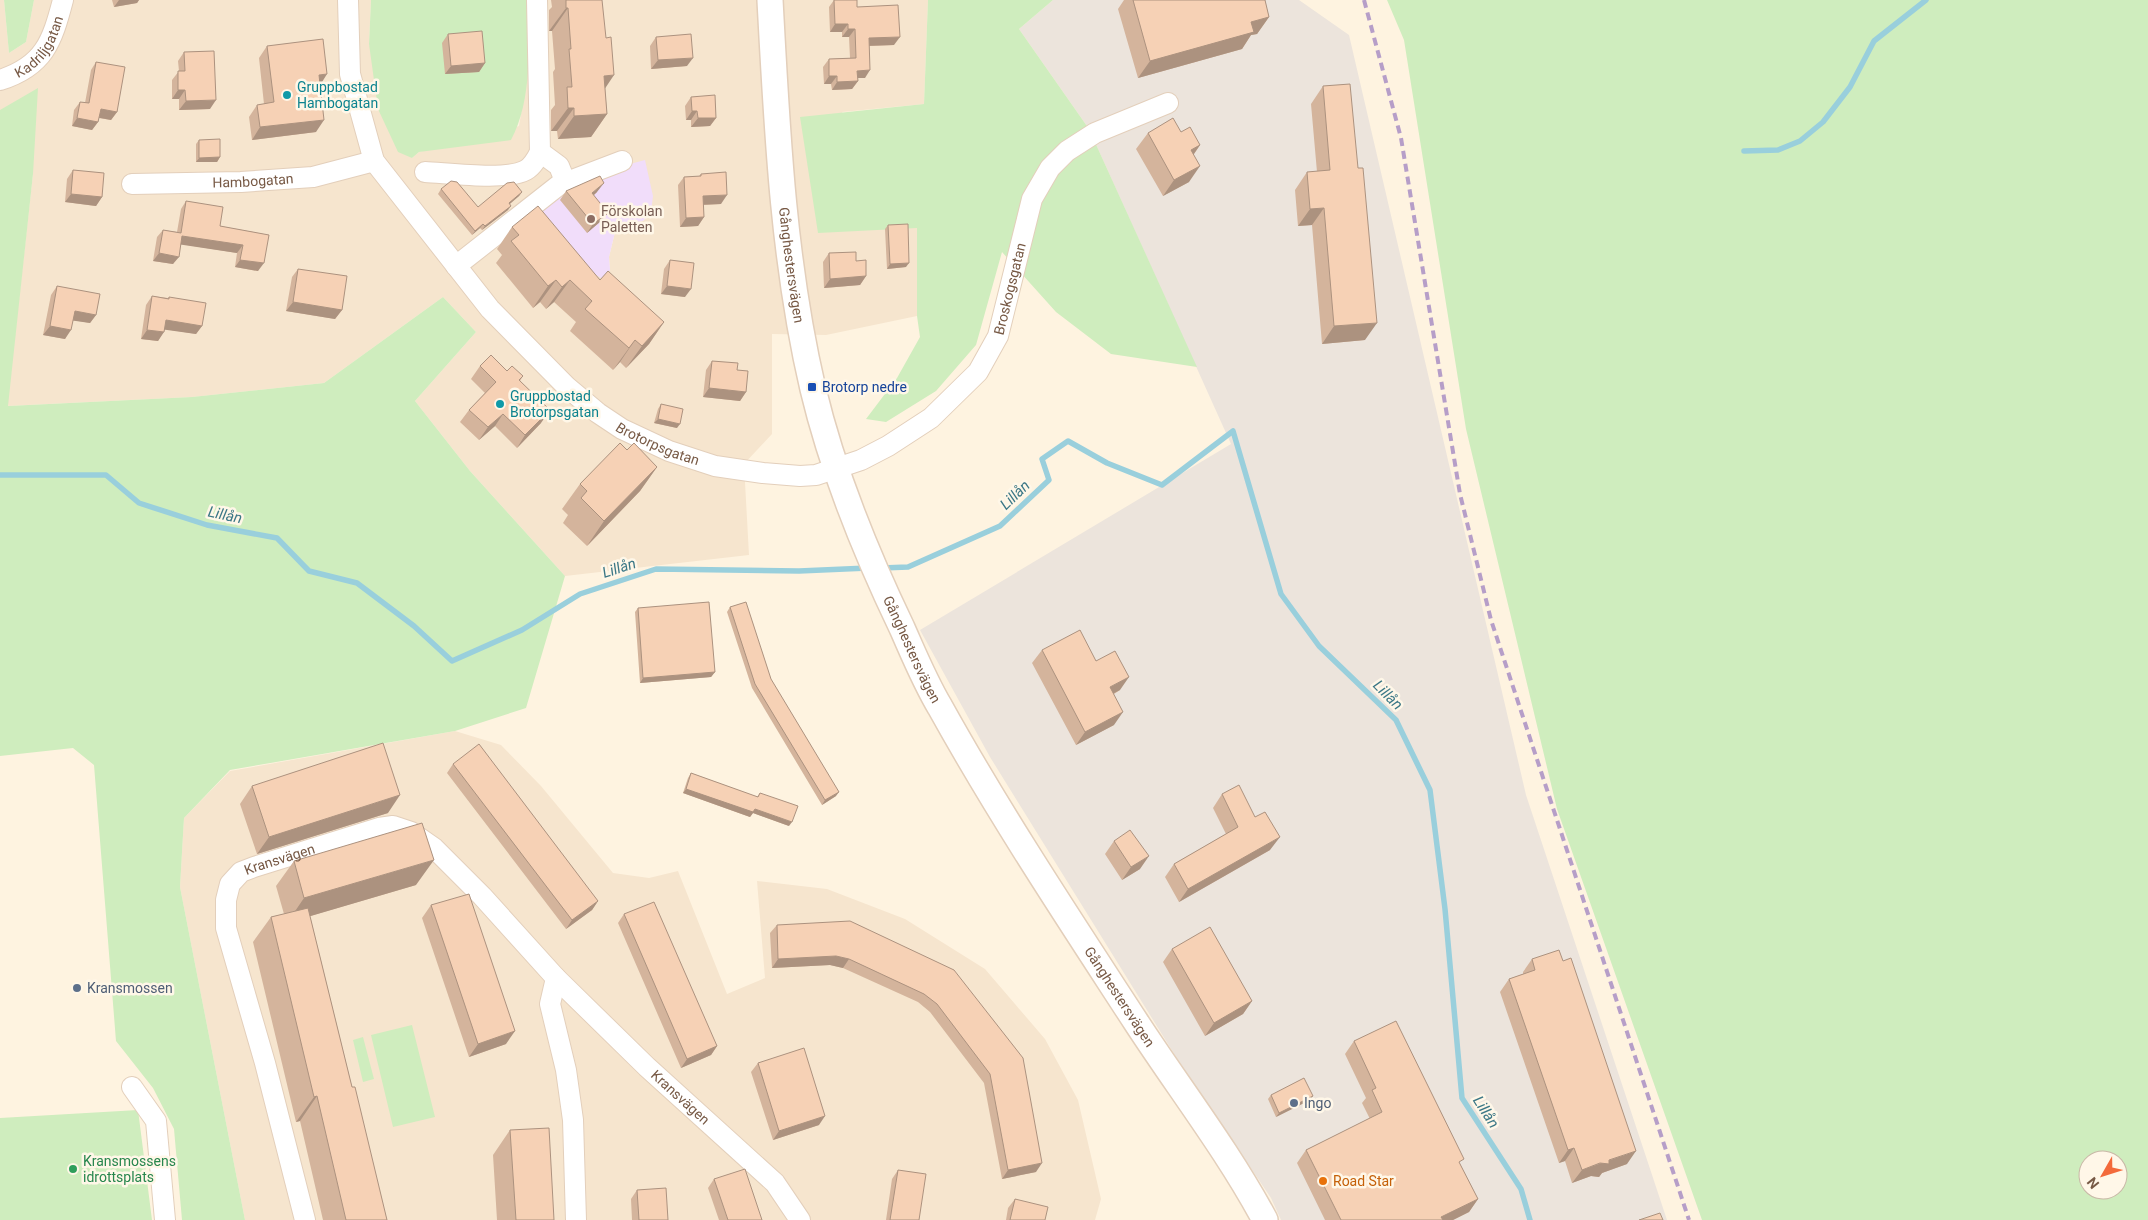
<svg xmlns="http://www.w3.org/2000/svg" width="2148" height="1220" viewBox="0 0 2148 1220" font-family="Roboto,sans-serif">
  <style>
    .residential { fill: #f6e5ce; fill-rule: evenodd }
    .industrial { fill: #ece4dc }
    .education { fill: #f1ddfa }
    .green { fill: #cfedbe; fill-rule: evenodd }
    .lines { fill: none; stroke-linecap: round; stroke-linejoin: round }
    .stream { stroke: #99cfdc; stroke-width: 5.5 }
    .minor-casing { stroke: #e3cfbb; stroke-width: 22 }
    .tertiary-casing { stroke: #e3cfbb; stroke-width: 28 }
    .minor { stroke: #fff; stroke-width: 20 }
    .tertiary { stroke: #fff; stroke-width: 25 }
    .rail { stroke: #b69ec8; stroke-width: 4; stroke-dasharray: 8 5; stroke-linecap: butt }
    .wall { fill: #d4b49c }
    .shaded-wall { fill: #ac927f }
    .building { fill: #f6d1b5; stroke: #ac927f }
    .culture-dot { fill: #0f9aa8; stroke: #fff7e8; stroke-width: 2 }
    .education-dot { fill: #8d6e63; stroke: #fff7e8; stroke-width: 2 }
    .transit-dot { fill: #1a4fb4; stroke: #fff7e8; stroke-width: 2 }
    .service-dot { fill: #5c6f8a; stroke: #fff7e8; stroke-width: 2 }
    .leisure-dot { fill: #2e9e5b; stroke: #fff7e8; stroke-width: 2 }
    .food-dot { fill: #e8710a; stroke: #fff7e8; stroke-width: 2 }
    .labels { text-anchor: middle; dominant-baseline: central; stroke-width: 5; stroke-linejoin: round; paint-order: stroke }
    .street-label { font-size: 14px; fill: #775945; stroke: #fff7e8 }
    .culture-label { font-size: 14px; fill: #0d838f; stroke: #fff7e8; text-anchor: start }
    .education-label { font-size: 14px; fill: #785e54; stroke: #fff7e8; text-anchor: start }
    .transit-label { font-size: 14px; fill: #164399; stroke: #fff7e8; text-anchor: start }
    .service-label { font-size: 14px; fill: #4e5e75; stroke: #fff7e8; text-anchor: start }
    .leisure-label { font-size: 14px; fill: #27864d; stroke: #fff7e8; text-anchor: start }
    .food-label { font-size: 14px; fill: #c56008; stroke: #fff7e8; text-anchor: start }
    .water-label { font-size: 15px; font-style: italic; fill: #3b7786; stroke: #fff7e8 }
  </style>
  <rect width="100%" height="100%" fill="#fef3e0"/>
  <path class="residential" d="M0 0H4L9 53 26 42 34 0H371L369 44 412 158 419 152 519 126 527 77 530 0H928L924 104 842 112 917 227V316L826 335 772 334V434L744 464 749 555 565 576 470 471 415 401 476 332 443 297 324 383 192 397 7 406 33 174 0 110ZM651 212 643 221 617 224 609 257 610 270 555 237Z
    M455 731 501 745 541 786 613 873 649 878 678 871 727 994 765 978 757 881 827 889 905 919 985 969 1045 1039 1078 1100 1101 1199 1095 1220H245L180 887 184 818 230 771Z"/>
  <path class="industrial" d="M1053 0H1299L1349 35 1526 795 1667 1220H1281L1271 1198 1181 1065 990 757 920 630 1231 444 1089 129 1019 29Z"/>
  <path class="education" d="M645 160 653 196 651 212 643 221 617 224 609 257 610 270 603 279 587 270 535 217 581 177Z"/>
  <path class="green" d="M4 0H34L26 42 9 53Z
    M371 0H530C528 45 533 100 511 140L419 152 412 158 398 152 378 109 369 44Z
    M928 0H1053L1019 29 1089 129 1197 367 1111 354 1056 312 1002 252 976 345 936 391 886 422 866 419 897 378 920 337 917 316V228L818 233 800 117 924 104Z
    M1387 0H2148V1220H1702L1557 809 1466 429 1404 40ZM2088 1160H2118V1190H2088Z
    M38 88 33 174 8 406 192 397 324 383 443 297 476 332 415 401 470 471 565 576 526 708 455 731 230 770 184 818 180 887 245 1220H182L174 1129 153 1088 116 1041 94 765 73 748 0 756V110Z
    M412 1025 435 1117 393 1127 371 1035Z
    M363 1037 374 1079 363 1082 353 1040Z
    M138 1110 152 1220H0V1118Z"/>
  <g class="lines">
    <path class="stream" d="M1744 151 1778 150 1800 141 1823 122 1850 87 1874 41 1926 0
      M0 475H106L139 503 207 525 277 538 309 571 357 583 414 626 452 661 522 630 580 594 656 569 799 571 868 568
      M882 568 908 567 1000 526 1049 480 1042 459 1068 441 1107 463 1162 485 1233 431 1281 594 1319 646 1396 720 1430 790 1445 909 1462 1098 1521 1189 1530 1220"/>
    <defs>
      <g id="minor">
        <path id="s1" d="M348 0 350 74 374 161 490 309 567 387 598 413 622 429 669 451 715 466 763 473 800 476 816 475 861 460 888 446 931 418 978 372 998 336 1032 199 1050 168 1067 151 1095 133 1168 103"/>
        <path d="M537 0 540 152 559 166 565 181"/>
        <path id="s2" d="M0 80C44 66 52 42 63 0"/>
        <path d="M425 172C448 173 507 181 526 170 533 166 537 158 540 152"/>
        <path id="s3" d="M132 184 241 182 313 177 374 161"/>
        <path d="M456 266 559 185 622 161"/>
        <path d="M556 978 550 1004 566 1070 573 1120 576 1220"/>
        <path d="M132 1087 156 1121 165 1220"/>
        <path id="s4" d="M305 1220 265 1063 226 928V900L230 884 241 872 254 867 379 828 393 826 411 832 434 848 482 896 556 978 647 1067 775 1183 800 1220"/>
      </g>
      <g id="tertiary">
        <path id="s5" d="M770 0C777 130 783 261 813 389 833 473 865 551 902 628 914 655 925 682 940 707 1000 815 1069 919 1136 1022 1179 1088 1228 1151 1265 1220"/>
      </g>
    </defs>
    <use href="#minor" class="minor-casing"/>
    <use href="#tertiary" class="tertiary-casing"/>
    <use href="#minor" class="minor"/>
    <use href="#tertiary" class="tertiary"/>
    <path class="rail" d="M1364 0 1401 138 1460 494 1491 620 1689 1220"/>
  </g>
  <path class="wall" d="M112 0H139L137 3 114 7Z
    M551 0H602L605 88 607 114 591 137 558 139 557 131H551V110L555 105 553 72 555 69 552 31H549V10L552 7Z
    M834 0 857 7 894 45 869 46 865 78H858V81L852 89 832 90 831 84H824L823 67 829 59 850 58 849 37H842V32H830L829 7Z
    M1124 0H1265L1269 17 1257 34 1251 35 1242 49 1138 78 1118 9Z
    M448 34 485 63 479 72 445 74 442 43Z
    M656 37 687 66 651 69 650 46Z
    M267 46 320 84 316 132 252 140 249 117 257 105 264 104 259 58Z
    M184 52 210 109 179 110V99H172V80L179 71 178 61Z
    M96 62 117 112 111 120 99 118 98 122 92 130 72 126 74 110 80 102 85 103 91 70Z
    M1323 86 1365 340 1322 344 1312 225 1298 226 1295 190 1307 172H1317L1311 104Z
    M691 97 716 118 710 126 691 127V120H686L685 106Z
    M1181 132 1200 145 1194 154 1189 182 1163 196 1136 149 1148 133Z
    M199 140 220 157 217 162H196V144Z
    M73 170 102 197 96 206 65 202 67 179Z
    M701 174 721 204 703 205 704 217 698 226 680 227 678 185 684 177 699 176Z
    M441 189 478 207 522 192 519 196 510 204 508 210 482 230 480 228 472 235 438 194Z
    M566 191 597 192 594 195 601 221 587 233 560 200Z
    M186 201 220 226 269 235 258 271 235 267 237 253 181 244 173 264 153 261 157 237 163 230 177 232 181 209Z
    M888 225 906 267 887 269 885 229Z
    M512 227 600 280 664 322 649 344 626 368 620 362 613 370 570 331 576 322 554 302 546 309 540 302 533 308 496 263 502 255 497 249Z
    M829 253 856 261 866 276 860 285 824 288 823 262Z
    M670 260 685 297 661 294 664 269Z
    M298 269 342 310 335 319 286 311 292 277Z
    M57 286 96 315 90 323 73 320 65 339 43 335 51 295Z
    M152 296 168 298 169 297 202 326 196 334 165 329 158 341 141 339 146 305Z
    M712 361 737 370 746 392 740 401 703 397 706 370Z
    M480 366 507 371 523 376 520 381 541 423 517 448 495 426 479 440 460 422 469 410 485 393 471 379Z
    M661 404 677 428 654 423 658 409Z
    M657 467 640 491 587 546 563 523 568 515 562 509 580 484Z
    M730 607 836 796 822 805 752 688 727 612Z
    M638 608 715 672 711 677 640 683 635 612Z
    M1042 650 1120 690 1114 694V725L1076 745 1032 663Z
    M453 764 598 901 592 910 566 929 447 773Z
    M691 773 757 797 760 793 789 826 753 813 750 817 683 793 688 778Z
    M252 786 388 813 257 854 240 804Z
    M1222 794 1255 817 1270 850 1179 902 1165 877 1174 864 1226 834 1213 808Z
    M1114 841 1140 869 1122 880 1105 854Z
    M294 861 416 885 310 916 352 1087 387 1220H323L300 1121 296 1122 253 942 271 917 284 914 276 886Z
    M431 905 506 1044 469 1057 422 918Z
    M624 914 717 1046 711 1055 681 1068 618 923Z
    M777 925 954 970 1036 1172 1002 1179 984 1083 930 1012 918 1002 843 968 830 965 772 968 770 933Z
    M1172 949 1252 1001 1243 1014 1205 1036 1163 962Z
    M1532 959 1627 1164 1602 1173 1599 1177 1591 1176 1572 1183 1565 1161 1559 1163 1500 992 1509 979 1523 974V972Z
    M1354 1041 1460 1164 1478 1199 1469 1212 1453 1220H1325L1297 1163 1306 1150 1370 1119 1362 1103 1366 1098 1345 1054Z
    M758 1063 819 1125 773 1140 751 1072Z
    M1271 1095 1313 1096 1310 1100 1276 1117 1268 1099Z
    M510 1130 554 1220H497L493 1155Z
    M898 1170 919 1220H886L892 1179Z
    M714 1179 762 1220H719L708 1188Z
    M637 1190 668 1220H632L631 1199Z
    M1015 1199 1045 1220H1006L1008 1208Z"/>
  <path class="shaded-wall" d="M119 0H139L137 3 114 7Z
    M566 8H568L552 31H549Z
    M1269 17 1257 34 1251 35 1242 49 1138 78 1150 61 1251 22Z
    M835 24H848L842 32H830Z
    M848 29H855L849 37H842Z
    M900 37 894 45 864 46 869 38Z
    M693 58 687 66 651 69 658 60Z
    M485 63 479 72 445 74 451 66Z
    M870 70 865 78H852L857 71Z
    M327 74 319 87V75Z
    M614 75 598 99 604 76Z
    M829 76H837L831 84H824Z
    M858 81 852 89 832 90 837 82Z
    M178 90H185L179 99H172Z
    M216 100 210 109 179 110 186 101Z
    M568 108H574L557 131H551Z
    M101 109 117 112 111 120 95 117Z
    M692 111H697L691 120H686Z
    M607 114 591 137 558 139 574 116Z
    M77 118 98 122 92 130 72 126Z
    M698 118H716L710 126 691 127Z
    M324 120 316 132 252 140 260 127Z
    M1200 145 1189 161 1191 150Z
    M220 157 217 162H196L199 158Z
    M1200 166 1189 182 1163 196 1174 180Z
    M604 183 597 192 586 202 592 193Z
    M522 192 519 196 506 207 509 203Z
    M71 194 102 197 96 206 65 202Z
    M727 195 721 204 696 205 703 196Z
    M511 206 508 210 482 230 485 226Z
    M1324 208 1312 225 1298 226 1310 209Z
    M608 213 601 221 587 233 593 224Z
    M704 217 698 226 680 227 686 218Z
    M483 224 480 228 472 235 475 231Z
    M182 236 243 245 237 253 177 244Z
    M159 253 179 257 173 264 153 261Z
    M240 260 264 263 258 271 235 267Z
    M909 263 906 267 887 269 890 264Z
    M866 276 860 285 824 288 830 279Z
    M556 280 540 302 533 308 548 286Z
    M570 280 554 302 546 309 562 287Z
    M667 286 691 289 685 297 661 294Z
    M293 302 342 310 335 319 286 311Z
    M75 311 96 315 90 323 69 320Z
    M166 320 202 326 196 334 160 329Z
    M664 322 649 344 626 368 642 346Z
    M1377 323 1365 340 1322 344 1334 326Z
    M50 326 71 330 65 339 43 335Z
    M147 330 164 332 158 341 141 339Z
    M635 340 620 362 613 370 629 348Z
    M709 388 746 392 740 401 703 397Z
    M550 410 541 423 517 448 525 435Z
    M503 414 495 426 479 440 488 427Z
    M658 419 680 424 677 428 654 423Z
    M657 467 640 491 587 546 604 521Z
    M715 672 711 677 640 683 643 678Z
    M1129 677 1120 690 1101 700 1110 687Z
    M1123 712 1114 725 1076 745 1085 732Z
    M686 789 755 809 792 822 789 826 753 813 750 817 683 793Z
    M839 792 836 796 822 805 825 800Z
    M400 795 388 813 257 854 269 837Z
    M1280 837 1270 850 1179 902 1188 889Z
    M1149 856 1140 869 1122 880 1131 867Z
    M434 860 416 885 287 923 304 898Z
    M598 901 592 910 566 929 572 920Z
    M836 956 849 959 843 968 830 965 772 968 778 959Z
    M1252 1001 1243 1014 1205 1036 1214 1023Z
    M515 1031 506 1044 469 1057 478 1044Z
    M717 1046 711 1055 681 1068 687 1059Z
    M317 1096 300 1121 296 1122 314 1097Z
    M1313 1096 1310 1100 1276 1117 1279 1113Z
    M825 1116 819 1125 773 1140 779 1131Z
    M1574 1148 1565 1161 1559 1163 1568 1150Z
    M1636 1151 1627 1164 1602 1173 1599 1177 1591 1176 1572 1183 1582 1170Z
    M1042 1163 1036 1172 1002 1179 1008 1170Z
    M1478 1199 1469 1212 1453 1220H1439L1441 1217Z"/>
  <path class="building" d="M566 0H602L606 38 611 37 614 75 604 76 607 114 574 116V108H568L567 87H572L569 49H571L568 8H566Z
    M834 0H857V7L898 5 900 37 869 38 870 70 857 71 858 81 837 82V76H829V59L856 58 855 29H848V24H835Z
    M1133 0H1265L1269 17 1251 22 1254 32 1150 61Z
    M482 31 485 63 451 66 448 34Z
    M691 34 693 58 658 60 656 37Z
    M323 39 327 74 319 75 324 120 260 127 257 105 274 102 267 46Z
    M214 51 216 100 186 101 185 90H178V71H185L184 52Z
    M96 62 125 67 117 112 101 109 98 122 77 118 80 102 89 103Z
    M1350 84 1358 168H1363L1377 323 1334 326 1324 208 1310 209 1307 172 1330 170 1323 86Z
    M715 95 716 118H698L697 111H692L691 97Z
    M1173 118 1181 132 1190 127 1200 145 1191 150 1200 166 1174 180 1148 133Z
    M220 139V157L199 158V140Z
    M73 170 104 173 102 197 71 194Z
    M726 172 727 195 703 196 704 217 686 218 684 177 701 176V174Z
    M600 176 604 183 592 193 608 213 593 224 566 191Z
    M451 181 457 182 478 207 507 183 514 182 522 192 509 203 511 206 485 226 483 224 475 231 441 189Z
    M186 201 223 207 220 226 269 235 264 263 240 260 243 245 182 236 179 257 159 253 163 230 181 233Z
    M538 206 600 280 608 271 664 322 642 346 635 340 629 348 585 309 592 301 570 280 562 287 556 280 548 286 511 241 519 235 512 227Z
    M908 224 909 263 890 264 888 225Z
    M856 252V261L866 260V276L830 279 829 253Z
    M670 260 694 263 691 289 667 286Z
    M298 269 347 276 342 310 293 302Z
    M57 286 100 294 96 315 75 311 71 330 50 326Z
    M152 296 169 299V297L206 303 202 326 166 320 164 332 147 330Z
    M491 355 507 371 512 366 523 376 519 380 550 410 525 435 503 414 488 427 469 410 496 382 480 366Z
    M712 361 738 363 737 370 748 371 746 392 709 388Z
    M661 404 683 409 680 424 658 419Z
    M620 443 627 450 634 443 657 467 604 521 581 498 587 491 580 484Z
    M709 602 715 672 643 678 638 608Z
    M746 602 771 679 839 792 825 800 755 684 730 607Z
    M1080 630 1096 661 1115 651 1129 677 1110 687 1123 712 1085 732 1042 650Z
    M383 743 400 795 269 837 252 786Z
    M479 744 598 901 572 920 453 764Z
    M691 773 758 797 760 793 798 806 792 822 755 809 753 812 686 789Z
    M1239 785 1255 817 1265 812 1280 837 1188 889 1174 864 1238 827 1222 794Z
    M422 823 434 860 304 898 294 861Z
    M1130 830 1149 856 1131 867 1114 841Z
    M469 894 515 1031 478 1044 431 905Z
    M654 902 717 1046 687 1059 624 914Z
    M308 908 352 1087H355L387 1220H346L317 1096 314 1097 271 917Z
    M850 921 954 970 1023 1058 1042 1163 1008 1170 990 1074 937 1004 924 994 849 959 836 956 778 959 777 925Z
    M1210 927 1252 1001 1214 1023 1172 949Z
    M1559 950 1563 961 1571 958 1636 1151 1609 1160V1164L1600 1163 1582 1170 1574 1148 1568 1150 1509 979 1535 970 1532 959Z
    M1396 1021 1464 1159 1459 1162 1478 1199 1441 1217 1443 1220H1341L1306 1150 1382 1112 1372 1090 1376 1088 1354 1041Z
    M804 1048 825 1116 779 1131 758 1063Z
    M1304 1078 1313 1096 1279 1113 1271 1095Z
    M549 1128 554 1220H516L510 1130Z
    M745 1169 762 1220H728L714 1179Z
    M898 1170 926 1174 919 1220H890Z
    M666 1188 668 1220H639L637 1190Z
    M1015 1199 1048 1207 1045 1220H1010Z
    M1660 1213 1663 1220H1639Z"/>
  <g class="culture-dot">
    <circle cx="287" cy="95" r="5"/>
    <circle cx="500" cy="404" r="5"/>
  </g>
  <circle class="education-dot" cx="591" cy="219" r="5"/>
  <rect class="transit-dot" x="807" y="382" width="10" height="10" rx="2.5"/>
  <g class="service-dot">
    <circle cx="77" cy="988" r="5"/>
    <circle cx="1294" cy="1103" r="5"/>
  </g>
  <circle class="leisure-dot" cx="73" cy="1169" r="5"/>
  <circle class="food-dot" cx="1323" cy="1181" r="5"/>
  <g class="labels">
    <g class="street-label">
      <text stroke="none"><textPath href="#s2" startOffset="54">Kadriljgatan</textPath></text>
      <text stroke="none"><textPath href="#s3" startOffset="121">Hambogatan</textPath></text>
      <text stroke="none"><textPath href="#s5" startOffset="266">Gånghestersvägen</textPath></text>
      <text stroke="none"><textPath href="#s1" startOffset="1018">Broskogsgatan</textPath></text>
      <text stroke="none"><textPath href="#s1" startOffset="570">Brotorpsgatan</textPath></text>
      <text stroke="none"><textPath href="#s5" startOffset="671">Gånghestersvägen</textPath></text>
      <text stroke="none"><textPath href="#s4" startOffset="404">Kransvägen</textPath></text>
      <text stroke="none"><textPath href="#s5" startOffset="1076">Gånghestersvägen</textPath></text>
      <text stroke="none"><textPath href="#s4" startOffset="920">Kransvägen</textPath></text>
    </g>
    <g class="culture-label">
      <text x="297" y="87">Gruppbostad<tspan x="297" dy="16">Hambogatan</tspan></text>
      <text x="510" y="396">Gruppbostad<tspan x="510" dy="16">Brotorpsgatan</tspan></text>
    </g>
    <g class="education-label">
      <text x="601" y="211">Förskolan<tspan x="601" dy="16">Paletten</tspan></text>
    </g>
    <g class="transit-label">
      <text x="822" y="387">Brotorp nedre</text>
    </g>
    <g class="service-label">
      <text x="87" y="988">Kransmossen</text>
      <text x="1304" y="1103">Ingo</text>
    </g>
    <g class="leisure-label">
      <text x="83" y="1161">Kransmossens<tspan x="83" dy="16">idrottsplats</tspan></text>
    </g>
    <g class="food-label">
      <text x="1333" y="1181">Road Star</text>
    </g>
    <g class="water-label">
      <text transform="translate(1015 495) rotate(-44)">Lillån</text>
      <text transform="translate(225 515) rotate(12)">Lillån</text>
      <text transform="translate(619 568) rotate(-18)">Lillån</text>
      <text transform="translate(1388 695) rotate(45)">Lillån</text>
      <text transform="translate(1486 1112) rotate(57)">Lillån</text>
    </g>
  </g>
  <g transform="translate(2103 1175) rotate(231)"><circle r="24" fill="#fff7e8" stroke="#c9b8a7"/>
  <path d="M0-4L9 19L0 12L-9 19Z" fill="#f36a3a"/>
  <text y="-8" font-size="14" font-weight="bold" text-anchor="middle" fill="#775945">N</text>
  </g>
</svg>
